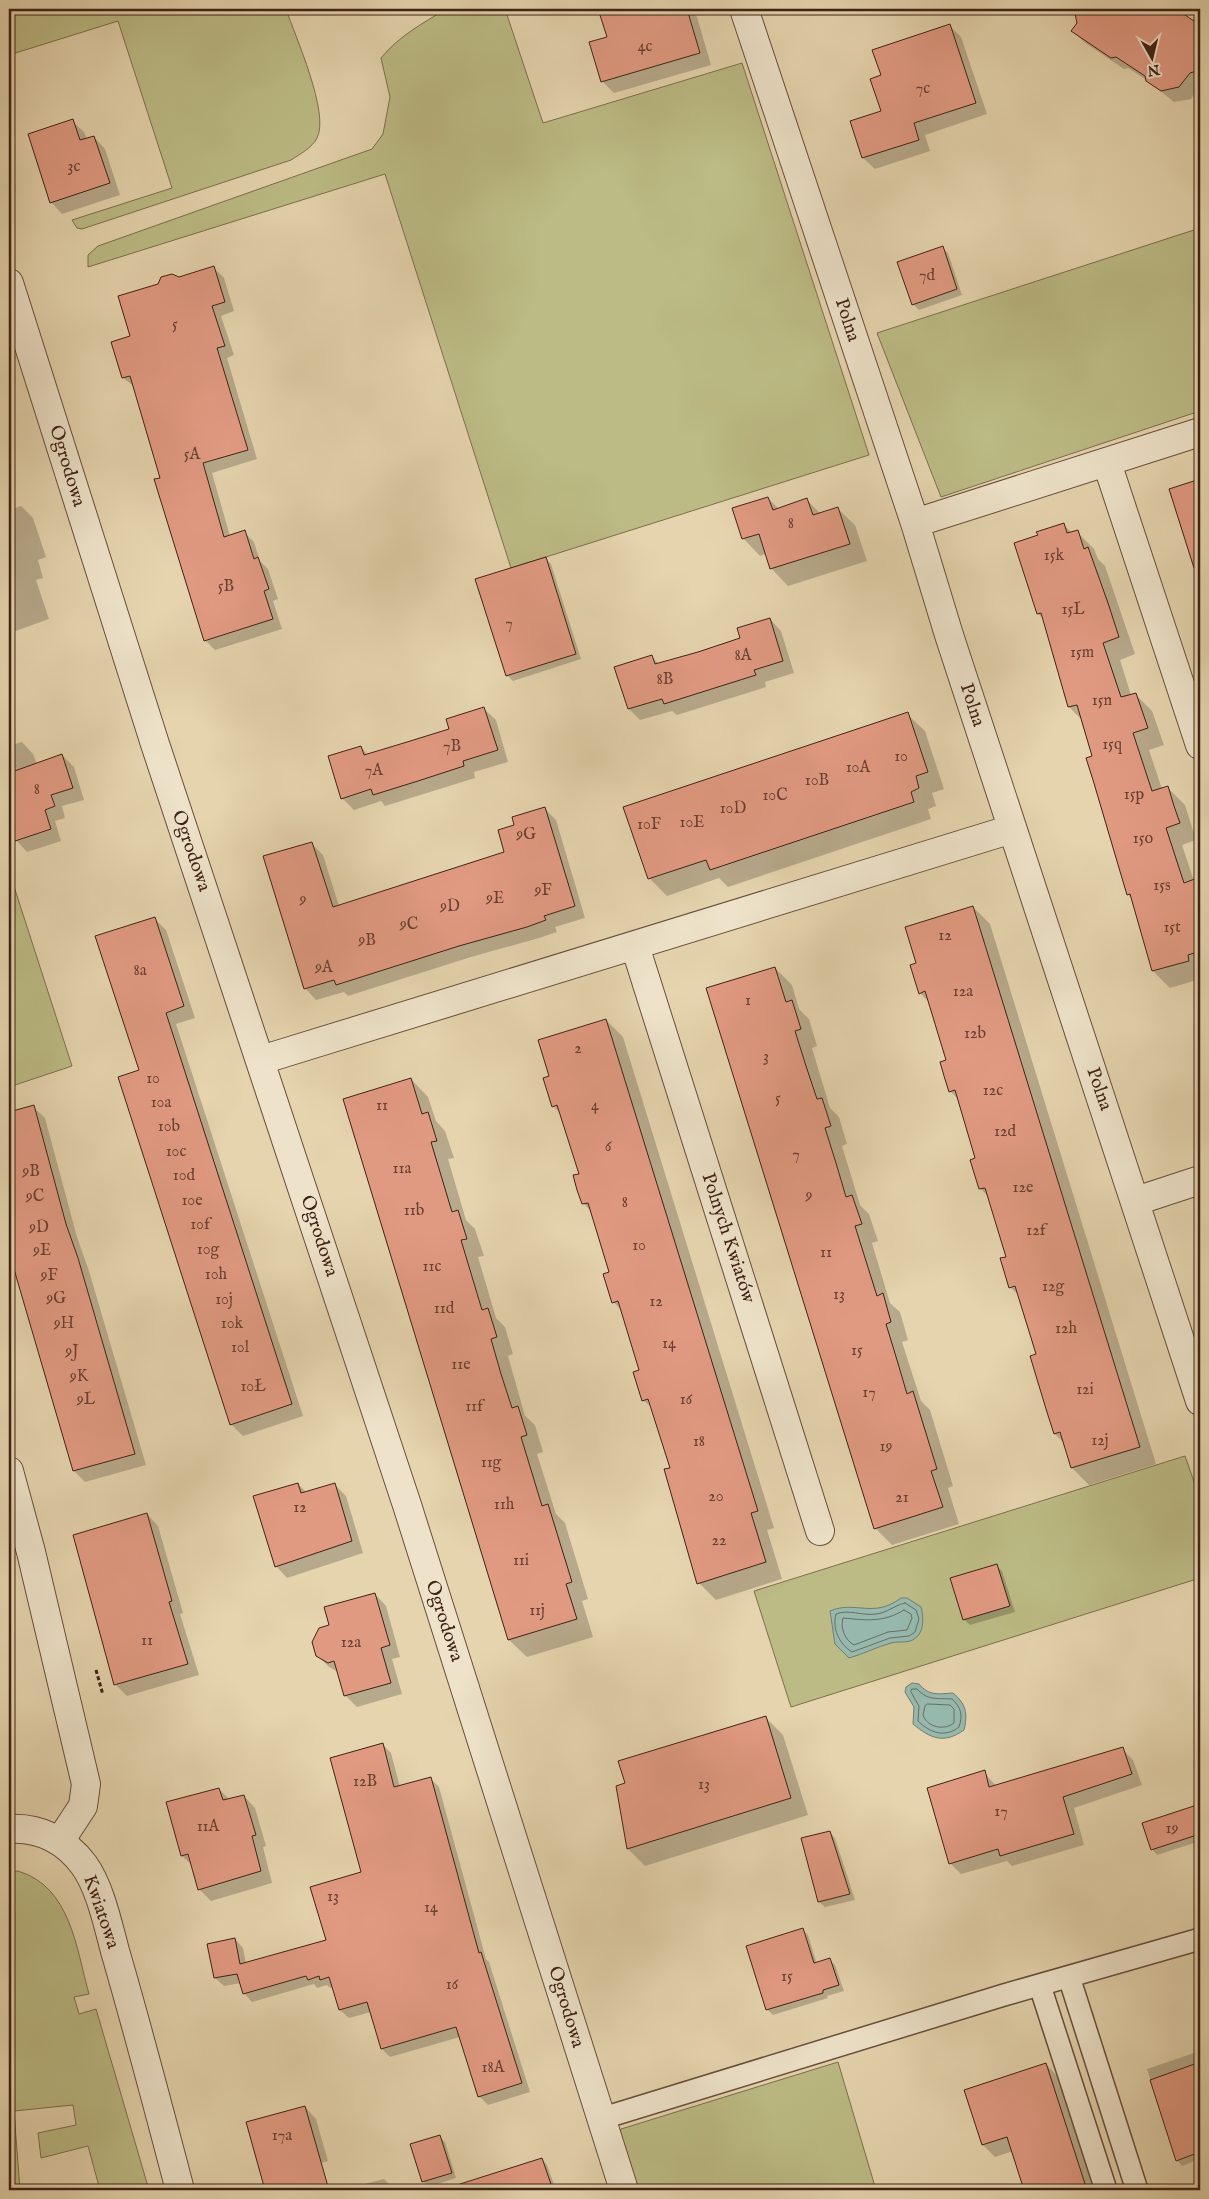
<svg xmlns="http://www.w3.org/2000/svg" width="1209" height="2199" viewBox="0 0 1209 2199" font-family="'IM FELL English',serif">
  <style>
    .green { fill: #bcbb85; stroke: #7e6e4e }
    .water { fill: #96b8ad; stroke: #737c71 }
    .shadow { fill: #0003 }
    .lines { fill: none; stroke-linecap: round; stroke-linejoin: round }
    .shore { stroke: #6a6d62; stroke-width: 1 }
    .building { fill: #e19a82; stroke: #3f2216 }
    .lane-casing { stroke: #684e3c; stroke-width: 24 }
    .street-casing { stroke: #684e3c; stroke-width: 30 }
    .path { stroke: #3f2216; stroke-width: 3; stroke-dasharray: 4 2.5; stroke-linecap: butt }
    .lane { stroke: #eee3ca; stroke-width: 21 }
    .street { stroke: #eee3ca; stroke-width: 28 }
    .labels { text-anchor: middle; dominant-baseline: central; stroke-width: 5; stroke-linejoin: round; paint-order: stroke }
    .number-label { font-size: 16px; fill: #684031 }
    .street-label { font-size: 19px; fill: #3f2216; stroke: #eee3ca }
  </style>
  <rect width="100%" height="100%" fill="#e5d4ae"/>
  <filter id="stains"><feTurbulence type="fractalNoise" baseFrequency=".004" numOctaves="4"/><feColorMatrix values="0 0 0 0 .2 0 0 0 0 .09 0 0 0 0 .02 0 0 0 .5 -.17"/></filter>
  <radialGradient id="worn" r=".72"><stop offset=".6" stop-color="#630" stop-opacity="0"/><stop offset="1" stop-color="#630" stop-opacity=".3"/></radialGradient>
  <path class="green" d="M9 9H286C295 36 330 113 317 138 312 148 300 154 291 160L82 229 77 228 72 220 172 188 118 21 9 55Z
    M446 9H505L543 123 742 63 869 455 511 568 385 174 88 267V255L98 246 372 149 383 134 390 97 381 58C400 35 422 24 446 9Z
    M1200 228V411L941 497 877 333Z
    M9 871 72 1066 9 1087Z
    M1185 1456 1200 1499V1578L791 1707 754 1591Z
    M18 1871C71 1887 76 1948 89 1994L74 1997 79 2014 96 2009 149 2190H100L88 2146 41 2158 38 2133 76 2125 73 2105 14 2111 20 2190H9V1872Z
    M838 2062 876 2190H634L616 2138 621 2129Z"/>
  <path class="water" d="M901 1598H907L921 1607C924 1618 925 1636 910 1641 904 1643 897 1641 891 1643 876 1647 864 1654 849 1658L835 1644 830 1611C856 1600 873 1619 901 1598Z
    M912 1683 919 1684C929 1696 938 1694 953 1693 966 1704 968 1713 964 1730 944 1744 931 1739 913 1724L914 1707 905 1692 906 1687Z"/>
  <path class="shadow" d="M606 9H642L652 15 674 9H688L697 17 711 65 614 93 602 81 608 37 600 10Z
    M1076 9H1173L1191 20 1200 19V85L1191 99 1174 102 1148 81 1128 68 1124 69 1084 42 1073 31 1078 23Z
    M950 26 961 37 987 114 925 135 930 151 875 169 863 158 882 112V76Z
    M72 121 84 132 87 139 94 137 105 149 120 195 62 214 51 202Z
    M942 248 948 253 962 295 919 310 913 304Z
    M214 268 224 278 234 311 221 316 234 355 227 358 257 459 212 473 230 536 244 532 254 542 260 561 268 569 278 599 273 601 282 629 215 650 205 640 135 387 123 378 131 337 179 278Z
    M1200 480V580L1170 490Z
    M768 498 779 509 807 500 821 514 837 508 855 525 867 561 788 586 771 568 766 554 760 556 743 538Z
    M21 506 33 518 46 557 38 560 43 578 36 580 49 619 13 632 9 627V510Z
    M1063 524 1072 533 1077 532 1094 549 1098 559 1105 566 1135 654 1120 660 1131 695 1135 694 1152 711 1164 745 1149 750 1162 789 1167 787 1185 805 1196 840 1182 845 1194 881 1200 884V979L1170 988 1153 971 1133 900 1128 894 1083 721 1069 707 1044 619 1038 614 1039 536Z
    M546 559 551 564 581 659 513 681 507 675Z
    M770 619 781 631 794 673 765 682 766 687 677 715 672 711 640 720 629 709 652 657 659 664 742 639Z
    M484 709 496 720 508 762 474 772 475 778 385 806 381 801 354 810 342 798 361 747 368 755 451 729Z
    M907 714 925 731 944 789 932 793 936 806 928 809 931 819 728 887 719 878 667 896 649 878Z
    M22 742 33 754 37 764 62 755 74 767 84 800 62 806 65 818 55 821 61 841 27 852 16 840 9 817V808L14 807 9 788V746Z
    M544 808 556 820 585 918 555 927 557 932 539 938 471 957 348 996 344 992 316 1000 305 988 312 844 323 855 339 906 505 853 516 826Z
    M973 907 990 924 1156 1464 1089 1485 1072 1468 1064 1443 1055 1434 1047 1409 1038 1355 1020 1296 1010 1287 1008 1258 989 1197 980 1188 977 1159 959 1100 950 1091 947 1061 929 1002 920 993 917 963Z
    M154 918 166 930 195 1018 176 1024 303 1416 243 1436 232 1425 120 1078 141 1071Z
    M775 968 792 985 799 1009 809 1019 817 1046 812 1048 830 1108 839 1117 847 1144 842 1146 860 1205 869 1214 878 1241 872 1243 890 1303 900 1312 908 1340 902 1342 921 1401 930 1410 953 1486 948 1488 959 1524 892 1545 875 1528Z
    M606 1020 623 1037 774 1528 767 1530 782 1579 716 1600 699 1583 671 1469 653 1409 643 1400 641 1371 623 1311 613 1302 611 1272 592 1212 583 1203 580 1175 562 1115 553 1106 550 1076Z
    M1200 1052V1071L1195 1053Z
    M411 1079 428 1097 436 1121 445 1131 454 1158 448 1159 466 1220 475 1229 484 1256 478 1257 496 1318 505 1327 513 1354 508 1356 525 1416 535 1425 543 1452 537 1454 556 1514 565 1523 588 1599 582 1601 593 1637 527 1657 509 1640 344 1100Z
    M33 1107 45 1118 77 1237 89 1271 146 1465 85 1482 74 1471 9 1247V1114Z
    M298 1484 306 1492 334 1484 346 1496 363 1553 287 1578 276 1566Z
    M147 1514 158 1526 183 1613 180 1614 199 1675 127 1696 115 1684Z
    M996 1565 1002 1571 1015 1612 970 1625 965 1620 952 1578Z
    M375 1594 386 1606 400 1657 392 1659 402 1694 357 1707 345 1695 338 1672 329 1667 317 1655 331 1626Z
    M766 1718 783 1735 808 1815 645 1866 628 1849 618 1787Z
    M383 1745 391 1753 400 1787 430 1778 439 1787 486 1959 489 1962 530 2092 488 2105 479 2096 460 2037 390 2057 382 2049 371 2012 349 2018 340 2010 333 1987 330 1988 327 1985 317 1988 314 1984 252 2002 244 1993 241 1983 224 1986 215 1978 209 1945 235 1939 243 1948 246 1963 327 1940 362 1873Z
    M1122 1749 1133 1760 1142 1785 1074 1808 1084 1845 1012 1866 1007 1861 961 1874 950 1863 984 1772 996 1786Z
    M219 1789 230 1800 244 1796 255 1808 266 1846 263 1847 272 1883 211 1901 199 1889 192 1865 182 1856 168 1803Z
    M1200 1806V1841L1157 1855 1152 1849 1143 1824Z
    M830 1832 835 1838 855 1900 825 1907 819 1902 803 1839Z
    M803 1930 808 1935 817 1964 830 1960 835 1965 844 1991 827 1996 828 1998 773 2015 767 2009Z
    M1200 2051V2159L1182 2166 1177 2160 1147 2069Z
    M1046 2064 1058 2077 1094 2190H1025L1013 2151 995 2157 983 2145 965 2090Z
    M305 2107 316 2119 328 2161 271 2177Z
    M439 2136 445 2142 456 2178 429 2187 423 2181Z
    M542 2159 547 2165 556 2190H493L489 2176Z
    M384 2179 389 2184 391 2190H341Z"/>
  <g class="lines">
    <path class="shore" d="M905 1603 916 1610 919 1619 915 1632 909 1636 890 1638 852 1652C839 1644 832 1628 836 1614 848 1609 863 1616 876 1614 887 1613 895 1605 905 1603Z
      M904 1610 911 1614 912 1618 907 1630 888 1632 854 1645C845 1640 840 1628 843 1618 865 1620 883 1623 904 1610Z
      M912 1689H917C928 1701 937 1698 952 1699 961 1707 963 1715 959 1727 945 1738 930 1733 918 1721L919 1706 911 1692Z
      M928 1704 950 1705 954 1709V1723C944 1731 927 1727 923 1715L925 1706Z"/>
  </g>
  <path class="building" d="M598 9H644L652 14 670 9H687L700 53 601 82 589 42 607 37Z
    M1074 9H1176L1200 25V70L1190 73 1179 87 1161 91 1146 81 1145 76 1116 57 1111 58 1071 31 1077 23Z
    M950 24 976 103 914 123 919 140 862 158 850 121 881 111 870 79 881 75 872 50Z
    M73 119 80 140 94 136 110 183 50 203 28 134Z
    M943 246 957 289 912 305 897 262Z
    M214 266 225 302 212 306 225 346 217 348 248 450 203 463 224 537 245 530 254 559 258 557 269 589 264 591 273 619 204 641 154 479 160 478 130 376 122 378 111 342 130 336 118 296 158 284 161 277 172 274 179 277Z
    M1200 479V567L1194 568 1169 489Z
    M768 497 773 510 807 498 813 515 838 507 850 544 770 569 759 534 742 539 732 508Z
    M1064 523 1067 533 1078 530 1084 549 1088 547 1108 603 1119 637 1103 643 1121 697 1136 693 1148 728 1133 733 1152 791 1168 786 1174 806 1180 823 1166 828 1184 883 1200 877V951L1188 955 1189 961 1152 971 1130 894 1127 895 1093 780 1086 758 1092 756 1077 705 1068 707 1041 613 1037 614 1014 543 1038 535 1036 532Z
    M546 557 576 654 506 676 475 579Z
    M770 618 783 661 754 670 756 675 664 704 662 699 628 709 614 667 652 655 655 664 698 652 740 638 737 628Z
    M484 707 498 750 463 761 464 766 418 781 373 795 371 789 341 799 328 756 361 746 364 755 407 742 449 729 446 719Z
    M908 712 928 772 916 776 919 788 911 792 914 802 710 870 706 860 648 879 623 807Z
    M62 754 73 788 51 795 55 806 45 810 51 829 15 841 9 822V773Z
    M545 807 575 906 544 916 546 920 527 927 459 946 336 985 334 980 304 989 263 856 312 842 333 907 504 852 498 830 514 825 512 817Z
    M973 906 1140 1447 1071 1468 1060 1432 1054 1434 1046 1409 1030 1356 1036 1354 1015 1286 1009 1288 1000 1258 1006 1257 985 1188 979 1189 970 1160 975 1158 955 1090 949 1092 944 1076 940 1062 946 1060 925 991 919 994 910 965 916 963 905 927Z
    M155 917 184 1006 166 1013 292 1404 230 1425 118 1077 139 1070 95 936Z
    M775 967 786 1002 792 1000 801 1029 795 1031 806 1066 817 1099 822 1098 831 1126 825 1128 836 1163 846 1197 852 1195 862 1224 855 1226 877 1296 883 1293 891 1322 886 1324 897 1360 907 1394 913 1391 937 1469 931 1471 943 1507 874 1529 706 988Z
    M606 1019 758 1511 751 1513 766 1562 697 1584 664 1469 670 1468 648 1399 642 1401 633 1372 639 1370 618 1301 612 1303 603 1274 609 1272 588 1203 582 1204 577 1190 573 1175 579 1174 557 1105 552 1107 543 1078 549 1076 538 1040Z
    M411 1078 422 1114 428 1112 437 1141 431 1142 452 1212 458 1210 467 1239 461 1240 482 1310 488 1308 497 1337 491 1339 501 1374 512 1408 518 1406 527 1435 521 1437 542 1506 548 1504 572 1582 566 1584 577 1619 508 1640 343 1099Z
    M34 1105 66 1224 78 1258 135 1454 73 1471 9 1252V1112Z
    M298 1483 301 1493 335 1483 352 1541 275 1567 253 1496Z
    M147 1513 172 1601 169 1602 188 1664 114 1685 73 1535Z
    M997 1564 1010 1606 963 1620 950 1578Z
    M375 1593 390 1645 381 1648 391 1683 344 1696 334 1661 328 1663 316 1656 312 1642 319 1628 329 1625 324 1607Z
    M766 1716 791 1798 627 1849 616 1786 625 1783 618 1761Z
    M383 1743 394 1787 431 1777 479 1953 481 1952 522 2083 478 2097 456 2027 381 2049 367 2002 339 2010 329 1977 320 1980 319 1976 308 1980 306 1976 243 1994 237 1974 214 1978 207 1944 235 1938 240 1964 326 1940 310 1887 361 1872 330 1758Z
    M1123 1747 1132 1774 1063 1797 1074 1834 1000 1856 998 1849 949 1864 927 1788 985 1770 989 1787Z
    M219 1788 223 1800 244 1795 256 1835 252 1836 261 1871 198 1890 188 1854 181 1856 166 1802Z
    M1200 1804V1834L1151 1850 1142 1823Z
    M830 1831 850 1894 818 1902 801 1838Z
    M803 1928 814 1963 830 1958 839 1985 823 1990V1993L766 2010 746 1946Z
    M1200 2062V2152L1176 2161 1150 2080Z
    M1046 2063 1087 2190H1024L1007 2137 982 2145 964 2090Z
    M305 2106 329 2190H265L246 2122Z
    M440 2135 452 2173 422 2182 410 2144Z
    M542 2158 553 2190H461L460 2184Z"/>
  <g class="lines">
    <defs>
      <path id="lane" d="M1069 1977 1137 2190
        M1040 1986 1106 2190
        M600 2119 1004 1995 1200 1939"/>
      <path id="street" d="M744 9 915 523 949 635 1200 1401
        M9 283 155 744 407 1505 624 2190
        M1107 463 1200 745
        M915 523 1200 432
        M635 946 820 1531
        M261 1060 1012 829
        M1136 1201 1200 1180
        M9 1471 31 1552 86 1784 83 1806 60 1841
        M9 1829C40 1827 66 1841 84 1865 100 1887 108 1925 115 1951 138 2030 159 2110 180 2190"/>
    </defs>
    <use href="#lane" class="lane-casing"/>
    <use href="#street" class="street-casing"/>
    <path class="path" d="M96 1670 103 1695"/>
    <use href="#lane" class="lane"/>
    <use href="#street" class="street"/>
  </g>
  <g class="labels">
    <g class="number-label">
      <text x="645" y="47">4c</text>
      <text x="923" y="89">7c</text>
      <text x="74" y="167">3c</text>
      <text x="927" y="276">7d</text>
      <text x="175" y="325">5</text>
      <text x="192" y="455">5A</text>
      <text x="791" y="524">8</text>
      <text x="1054" y="556">15k</text>
      <text x="226" y="587">5B</text>
      <text x="1073" y="610">15L</text>
      <text x="509" y="624">7</text>
      <text x="1082" y="653">15m</text>
      <text x="743" y="656">8A</text>
      <text x="665" y="680">8B</text>
      <text x="1102" y="701">15n</text>
      <text x="1112" y="745">15q</text>
      <text x="452" y="747">7B</text>
      <text x="901" y="757">10</text>
      <text x="858" y="768">10A</text>
      <text x="374" y="771">7A</text>
      <text x="817" y="781">10B</text>
      <text x="37" y="790">8</text>
      <text x="1134" y="795">15p</text>
      <text x="775" y="796">10C</text>
      <text x="733" y="809">10D</text>
      <text x="692" y="823">10E</text>
      <text x="649" y="825">10F</text>
      <text x="526" y="835">9G</text>
      <text x="1143" y="839">15o</text>
      <text x="1162" y="886">15s</text>
      <text x="543" y="891">9F</text>
      <text x="495" y="899">9E</text>
      <text x="303" y="900">9</text>
      <text x="450" y="907">9D</text>
      <text x="409" y="925">9C</text>
      <text x="1172" y="928">15t</text>
      <text x="945" y="936">12</text>
      <text x="367" y="941">9B</text>
      <text x="324" y="968">9A</text>
      <text x="140" y="971">8a</text>
      <text x="963" y="992">12a</text>
      <text x="748" y="1001">1</text>
      <text x="975" y="1034">12b</text>
      <text x="578" y="1049">2</text>
      <text x="766" y="1057">3</text>
      <text x="153" y="1079">10</text>
      <text x="993" y="1091">12c</text>
      <text x="778" y="1099">5</text>
      <text x="161" y="1103">10a</text>
      <text x="382" y="1106">11</text>
      <text x="595" y="1106">4</text>
      <text x="169" y="1127">10b</text>
      <text x="1005" y="1132">12d</text>
      <text x="608" y="1147">6</text>
      <text x="176" y="1152">10c</text>
      <text x="796" y="1155">7</text>
      <text x="402" y="1169">11a</text>
      <text x="31" y="1172">9B</text>
      <text x="184" y="1176">10d</text>
      <text x="1023" y="1188">12e</text>
      <text x="809" y="1196">9</text>
      <text x="35" y="1197">9C</text>
      <text x="192" y="1201">10e</text>
      <text x="625" y="1203">8</text>
      <text x="414" y="1211">11b</text>
      <text x="200" y="1225">10f</text>
      <text x="39" y="1228">9D</text>
      <text x="1036" y="1231">12f</text>
      <text x="639" y="1246">10</text>
      <text x="208" y="1250">10g</text>
      <text x="42" y="1251">9E</text>
      <text x="826" y="1253">11</text>
      <text x="432" y="1267">11c</text>
      <text x="216" y="1275">10h</text>
      <text x="49" y="1276">9F</text>
      <text x="1053" y="1287">12g</text>
      <text x="839" y="1295">13</text>
      <text x="56" y="1299">9G</text>
      <text x="224" y="1300">10j</text>
      <text x="656" y="1302">12</text>
      <text x="444" y="1309">11d</text>
      <text x="64" y="1324">9H</text>
      <text x="232" y="1324">10k</text>
      <text x="1066" y="1329">12h</text>
      <text x="669" y="1344">14</text>
      <text x="240" y="1348">10l</text>
      <text x="857" y="1351">15</text>
      <text x="72" y="1352">9J</text>
      <text x="461" y="1365">11e</text>
      <text x="79" y="1377">9K</text>
      <text x="253" y="1387">10Ł</text>
      <text x="1085" y="1390">12i</text>
      <text x="869" y="1393">17</text>
      <text x="86" y="1400">9L</text>
      <text x="686" y="1400">16</text>
      <text x="474" y="1407">11f</text>
      <text x="1100" y="1441">12j</text>
      <text x="699" y="1442">18</text>
      <text x="886" y="1447">19</text>
      <text x="491" y="1463">11g</text>
      <text x="716" y="1497">20</text>
      <text x="902" y="1498">21</text>
      <text x="504" y="1505">11h</text>
      <text x="300" y="1508">12</text>
      <text x="719" y="1541">22</text>
      <text x="521" y="1561">11i</text>
      <text x="537" y="1611">11j</text>
      <text x="147" y="1641">11</text>
      <text x="351" y="1643">12a</text>
      <text x="365" y="1782">12B</text>
      <text x="704" y="1785">13</text>
      <text x="1001" y="1812">17</text>
      <text x="208" y="1827">11A</text>
      <text x="1172" y="1829">19</text>
      <text x="333" y="1897">13</text>
      <text x="431" y="1908">14</text>
      <text x="787" y="1977">15</text>
      <text x="452" y="1985">16</text>
      <text x="493" y="2068">18A</text>
      <text x="282" y="2136">17a</text>
    </g>
    <g class="street-label">
      <text transform="translate(847 320) rotate(72)">Polna</text>
      <text transform="translate(67 466) rotate(73)">Ogrodowa</text>
      <text transform="translate(972 705) rotate(72)">Polna</text>
      <text transform="translate(191 851) rotate(71)">Ogrodowa</text>
      <text transform="translate(1099 1089) rotate(71)">Polna</text>
      <text transform="translate(319 1236) rotate(72)">Ogrodowa</text>
      <text transform="translate(728 1238) rotate(72)">Polnych Kwiatów</text>
      <text transform="translate(444 1621) rotate(72)">Ogrodowa</text>
      <text transform="translate(101 1912) rotate(71)">Kwiatowa</text>
      <text transform="translate(566 2007) rotate(73)">Ogrodowa</text>
    </g>
  </g>
  <rect width="1209" height="2199" fill="none" stroke="#e5d4ae" stroke-width="30"/>
  <rect x="10" y="10" width="1189" height="2179" fill="none" stroke="#3f2216" stroke-width="2.5"/>
  <rect x="15" y="15" width="1179" height="2169" fill="none" stroke="#3f2216"/>
  <g transform="translate(1152 58) rotate(172)" stroke="#eee3ca" stroke-width="4" paint-order="stroke">
  <path d="M0-4L9 19L0 12L-9 19Z" fill="#3f2216"/>
  <text y="-8" font-size="14" font-weight="bold" text-anchor="middle" fill="#3f2216">N</text>
  </g>
  <rect width="100%" height="100%" filter="url(#stains)"/>
  <rect width="100%" height="100%" fill="url(#worn)"/>
</svg>
